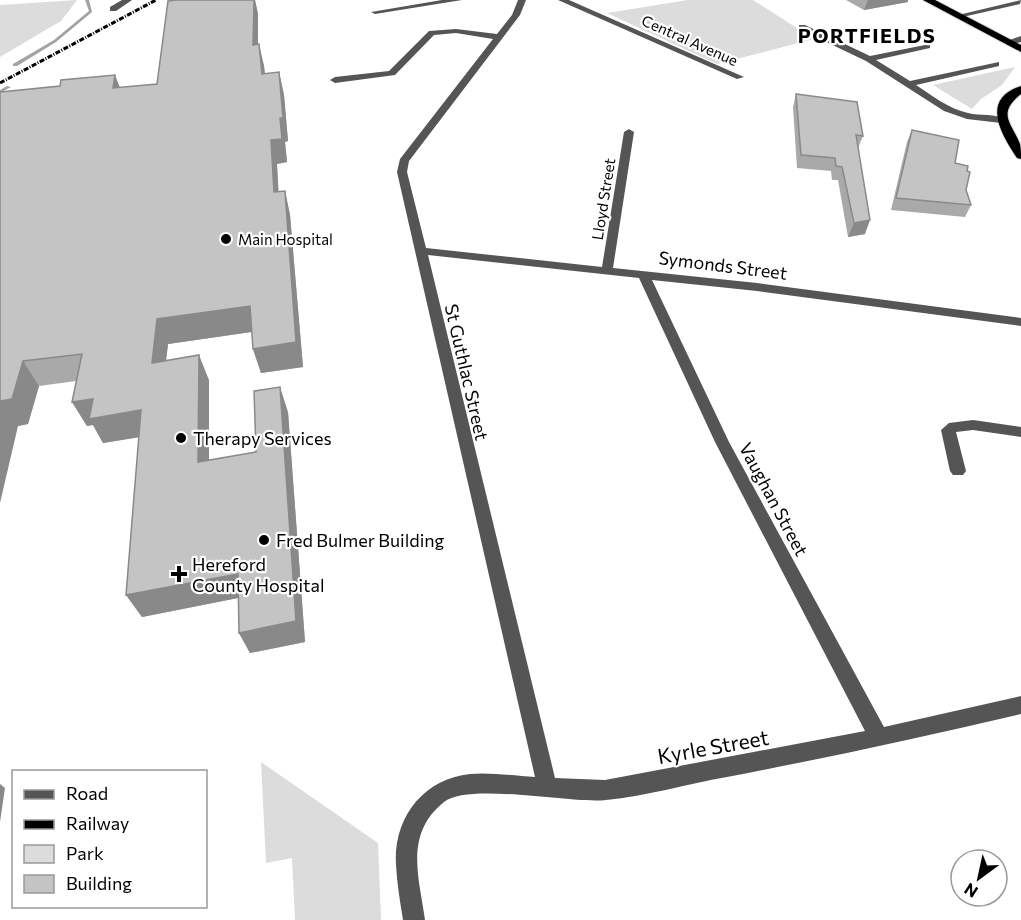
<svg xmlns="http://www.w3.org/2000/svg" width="1021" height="920" viewBox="0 0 1021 920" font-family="Commissioner,sans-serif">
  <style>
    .green { fill: #dcdcdc }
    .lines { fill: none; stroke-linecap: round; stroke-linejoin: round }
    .stream { fill: #a3a3a3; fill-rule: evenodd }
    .highway-casing { stroke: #dbdbdb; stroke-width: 2 }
    .minor { fill: #555; fill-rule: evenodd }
    .highway { fill: #000; fill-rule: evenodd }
    .rail { stroke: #000; stroke-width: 3; stroke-dasharray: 5 1.5 1 1.5; stroke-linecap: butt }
    .wall { fill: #a9a9a9 }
    .shaded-wall { fill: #898989 }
    .building { fill: #c4c4c4; stroke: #898989; stroke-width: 1.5 }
    .poi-dot { fill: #000; stroke: #fff; stroke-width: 2 }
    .labels { text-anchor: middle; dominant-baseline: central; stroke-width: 4.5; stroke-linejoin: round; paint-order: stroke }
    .far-street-label { font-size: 15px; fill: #000; stroke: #fff }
    .far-poi-label { font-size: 15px; fill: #000; stroke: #fff; text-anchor: start }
    .street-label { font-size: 18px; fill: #000; stroke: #fff }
    .poi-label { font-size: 18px; fill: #000; stroke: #fff; text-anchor: start }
    .far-district-label { font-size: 20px; font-weight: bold; letter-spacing: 1.5px; fill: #000; stroke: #fff }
    .near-street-label { font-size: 21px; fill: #000; stroke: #fff }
  </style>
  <rect width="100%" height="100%" fill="#fff"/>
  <path class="green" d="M77 0 61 21 0 57V5Z
    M688 0H753L814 39 717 64 607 13Z
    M1015 67 1002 85 981 99 972 109 933 85Z
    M261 762 378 843 381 920H295L292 858 266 863Z"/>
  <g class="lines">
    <path class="stream" d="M85 0H89L92 12 56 42 17 66H13V64L54 40 89 11Z
      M7 86 11 87 0 93V90Z"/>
    <defs>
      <path id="highway" d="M923 0H935L1021 45V52Z
        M1021 86V94C996 114 1012 123 1020 144 1021 148 1021 154 1021 159L1017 158C1001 134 980 99 1021 86Z"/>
    </defs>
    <use href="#highway" class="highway-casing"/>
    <path class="minor" d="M122 0H132L116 11H110V7Z
      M442 0H462L375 14 371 12Z
      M518 0H526L520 15 409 161 407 172 426 248 602 267 624 132 629 129 634 132 613 268 757 283 1021 318V326L757 291 652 280 729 442 884 727 1021 696V714C923 737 826 758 727 777 687 784 647 796 606 800 571 804 469 782 444 802 404 834 419 877 425 920H403C400 902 397 883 396 865 393 818 423 779 470 774 490 772 514 776 535 777L397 172 400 159 493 39 456 33 434 35 395 75 335 83 330 80 335 77 389 71 429 31 456 29 497 34 512 15ZM428 255 639 278 715 442 865 731 605 780 555 778Z
      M558 0H569L744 77 737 79Z
      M1021 0 1020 4 958 18 954 16Z
      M799 25H805L870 56 930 44V48L876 60 910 81 999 62V66L916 85C933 96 949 109 968 113 980 116 996 113 1006 120L1001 123 967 119 944 111 866 61 799 29Z
      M1021 36V42L1008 45 1004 42Z
      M973 420 1021 427V437L973 430 956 432 966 471 963 475H953L950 471 941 430 949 423Z"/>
    <use href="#highway" class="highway"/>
    <path class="rail" d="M0 83 156 0"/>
  </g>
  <path class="wall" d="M176 0H255L258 14V44L264 66 265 74 279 72 284 95 288 141 285 142 287 162 277 164 278 192 285 191 290 215 303 367 261 373 253 349 252 332 168 344 166 360 209 380V460L256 452 288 412 305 642 250 653 239 633 238 598 142 617 126 595 139 437 103 443 93 425 87 426 72 402 76 381 39 386 28 424 18 426 0 92 120 88 157 84Z
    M846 0H908V2L864 10Z
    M796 94 863 136 858 148 865 234 848 237 838 180H832L831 171 797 168 793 107Z
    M912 130 967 171 966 190 971 205 965 217 891 210 907 142Z"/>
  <path class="shaded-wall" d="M254 0H255L258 14V67L253 45Z
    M868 0H908V2L864 10Z
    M259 44 264 66 267 97 262 74Z
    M279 72 284 95 288 141 285 142 287 162 277 164 280 216 274 192 271 140 280 118Z
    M115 75 124 98 113 88Z
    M285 191 290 215 303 367 261 373 253 349Z
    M870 220 865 234 848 237 854 223Z
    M250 306 258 331 168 344 163 387 152 363 157 319Z
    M199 355 209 380V486L198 462Z
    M23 361 39 386 28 424 18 426 0 503V407L1 401Z
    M280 387 288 412 305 642 250 653 239 633Z
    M93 399 141 410 153 435 103 443 93 425 87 426 72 402Z
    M238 574 248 596 142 617 126 595Z
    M0 784 5 788 0 822Z"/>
  <path class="building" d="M176 0H254L253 45 259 44 262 74 279 72 283 118H280L282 139 271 140 274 192 285 191 296 342 253 349 250 306 157 319 152 363 199 355 198 462 256 452 254 391 280 387 296 621 239 633 238 574 126 595 141 410 89 419 93 399 72 402 82 354 23 361 12 399 1 401 0 407V92L60 86 61 80 115 75 113 88 157 84 168 1Z
    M796 94 857 102 863 136 856 135 870 220 854 223 842 167 836 166 835 158 801 155Z
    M912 130 959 140 955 163 968 166 967 171 970 172 966 190 971 205 896 198Z"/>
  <g class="poi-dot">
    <circle cx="226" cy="239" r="6"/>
    <circle cx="181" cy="438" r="6"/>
    <circle cx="264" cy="540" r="6"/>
    <path d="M176 565h6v6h6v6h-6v6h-6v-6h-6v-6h6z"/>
  </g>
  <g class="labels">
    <g class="far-street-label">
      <text transform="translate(690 40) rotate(24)">Central Avenue</text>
      <text transform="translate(603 199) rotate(-81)">Lloyd Street</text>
    </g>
    <g class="far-poi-label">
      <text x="238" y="239">Main Hospital</text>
    </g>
    <g class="street-label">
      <text transform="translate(723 265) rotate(7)">Symonds Street</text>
      <text transform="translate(467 372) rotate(77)">St Guthlac Street</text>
      <text transform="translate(774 499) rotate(62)">Vaughan Street</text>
    </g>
    <g class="poi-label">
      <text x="193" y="438">Therapy Services</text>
      <text x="276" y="540">Fred Bulmer Building</text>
      <text x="192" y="564">Hereford<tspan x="192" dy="21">County Hospital</tspan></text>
    </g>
    <g class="far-district-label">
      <text x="867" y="35">PORTFIELDS</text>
    </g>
    <g class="near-street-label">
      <text transform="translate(713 746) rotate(-10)">Kyrle Street</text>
    </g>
  </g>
  <rect x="12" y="770" width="195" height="138" fill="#ffffff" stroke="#999999" stroke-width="1.5"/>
  <rect x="24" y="790" width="30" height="9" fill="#555555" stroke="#999999" stroke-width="1.5"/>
  <text x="66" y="800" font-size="18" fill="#000000">Road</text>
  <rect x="24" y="820" width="30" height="9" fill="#000000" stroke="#999999" stroke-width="1.5"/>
  <text x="66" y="830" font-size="18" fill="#000000">Railway</text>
  <rect x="24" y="845" width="30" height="18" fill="#dcdcdc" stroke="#999999" stroke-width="1.5"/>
  <text x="66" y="860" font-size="18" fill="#000000">Park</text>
  <rect x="24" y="875" width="30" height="18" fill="#c4c4c4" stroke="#999999" stroke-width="1.5"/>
  <text x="66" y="890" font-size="18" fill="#000000">Building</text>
  <g transform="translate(979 878) rotate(213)"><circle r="28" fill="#ffffff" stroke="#999999" stroke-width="1.5"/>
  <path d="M0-4.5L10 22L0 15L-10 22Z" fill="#000000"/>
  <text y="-9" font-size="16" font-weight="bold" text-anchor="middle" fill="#000000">N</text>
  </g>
</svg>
